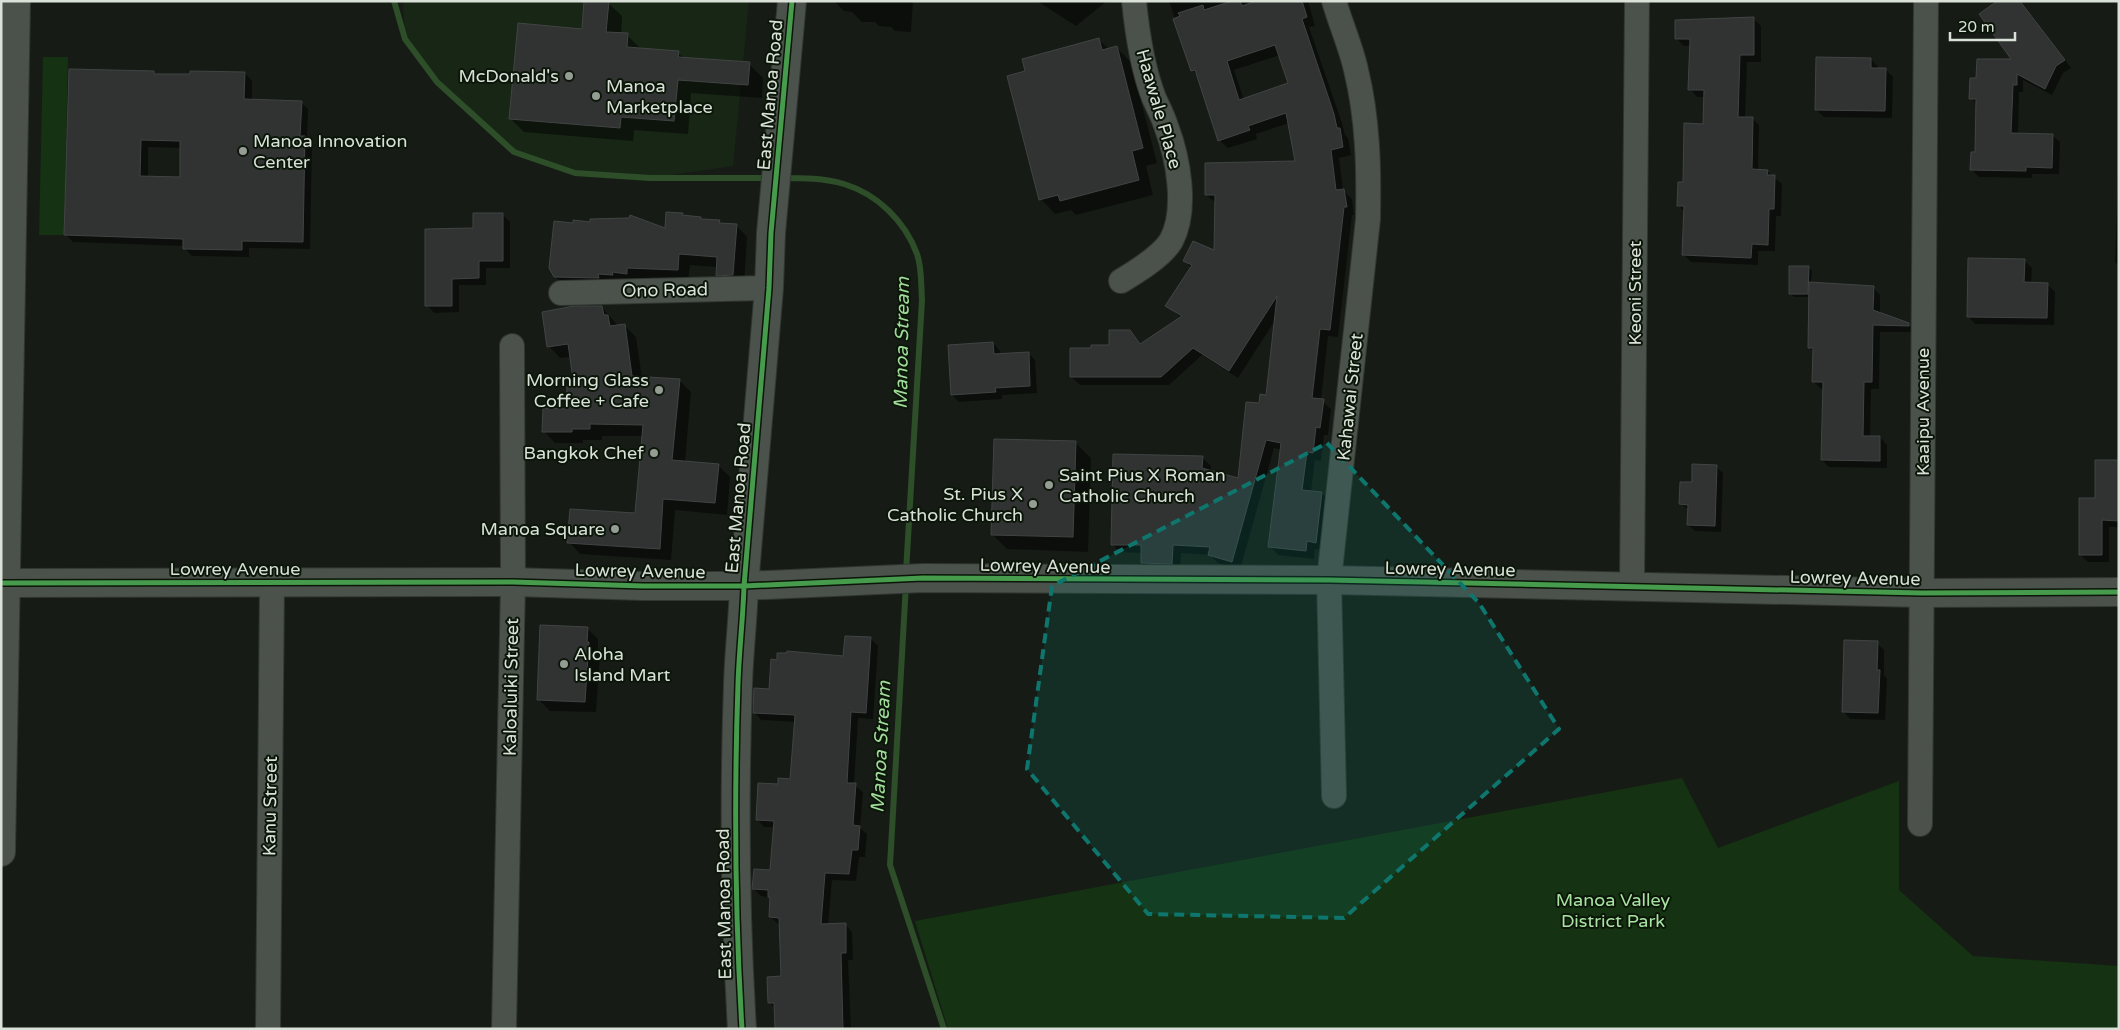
<svg xmlns="http://www.w3.org/2000/svg" width="2120" height="1030" viewBox="0 0 2120 1030" font-family="'Varela Round',sans-serif">
  <style>
    .built { fill: #172615 }
    .green { fill: #153212 }
    .shadow { fill: #0007; fill-rule: evenodd }
    .lines { fill: none; stroke-linecap: round; stroke-linejoin: round }
    .stream { stroke: #2d4e29; stroke-width: 6 }
    .building { fill: #313333; stroke: #414444; fill-rule: evenodd }
    .street-casing { stroke: #313631; stroke-width: 26 }
    .secondary-casing { stroke: #313631; stroke-width: 30 }
    .street { stroke: #4b514b; stroke-width: 24 }
    .secondary { stroke: #4b514b; stroke-width: 28 }
    .cycleway-casing { stroke: #0b1609; stroke-width: 8 }
    .cycleway { stroke: #469c4c; stroke-width: 5 }
    .marked { fill: #0f766e; fill-opacity: 0.2; stroke: #0f766e; stroke-width: 4; stroke-dasharray: 10 6; stroke-linejoin: round }
    .poi-dot { fill: #959c94; stroke: #0b1609; stroke-width: 2 }
    .labels { text-anchor: middle; dominant-baseline: central; stroke-width: 4; stroke-linejoin: round; paint-order: stroke }
    .poi-label { font-size: 18px; fill: #d9e1d8; stroke: #0b1609; text-anchor: end }
    .street-label { font-size: 18px; fill: #d9e1d8; stroke: #0b1609 }
    .park-label { font-size: 18px; fill: #a8e3a2; stroke: #0b1609 }
    .water-label { font-size: 19px; font-style: italic; fill: #a1db9a; stroke: #0b1609 }
  </style>
  <rect width="100%" height="100%" fill="#161c15"/>
  <path class="built" d="M403 1H749L733 166 650 178 575 173 514 152 437 82 405 39Z"/>
  <path class="green" d="M43 57H68L64 235H39Z
    M1682 778 1718 848 1899 781V890L1973 956 2119 966V1029H948L915 921Z"/>
  <path class="shadow" d="M834 1H913L911 32 895 31 891 27 879 26 875 22H862L852 12 844 11Z
    M1037 1H1107L1076 26Z
    M1169 1H1308L1315 26 1309 27 1342 123 1345 135 1348 138 1351 155 1339 158 1343 190 1352 199 1354 215H1352L1338 337 1328 336 1321 400 1331 409 1328 435H1324L1321 461 1315 460 1311 492 1322 493 1330 502 1324 550 1315 549 1314 559 1278 555 1270 546 1282 450 1274 448 1240 570 1218 563 1210 555 1181 553 1180 572 1150 571 1142 563V553L1120 552 1112 544 1202 457 1211 466 1210 472 1239 480 1260 404 1267 396 1276 319 1238 378 1202 355 1169 385H1080L1071 377 1130 331 1142 345 1182 318 1167 306 1191 267 1185 261 1216 252V203L1206 195 1296 162 1289 123 1256 134 1257 139 1228 148 1219 140 1199 78 1192 70ZM1280 55 1290 84 1244 100 1234 70Z
    M1991 1H2021L2071 68 2063 73 2052 95 2023 80V92H2019L2018 135H2052L2060 142 2059 174H2032V178L1979 177 1972 170 1976 154 1977 105 1971 98 1978 79 2014 60Z
    M608 3 622 16 621 34 627 35 641 49 678 53 684 58 749 64 763 78 762 98 691 93 688 134 634 130 633 141 524 132 510 118 583 30Z
    M1754 19 1761 26V62H1747L1745 118H1752L1759 125 1758 171H1767L1782 184 1781 216H1776L1775 251H1758V265L1691 262 1684 255 1685 212 1679 206 1684 183 1704 125 1705 97H1697L1690 89 1691 46H1684L1676 38Z
    M1099 40 1109 49 1116 47 1131 62 1157 163 1146 166 1153 195 1076 215 1071 210 1055 214 1041 199 1026 72Z
    M1871 59 1878 67V69H1885L1893 77 1892 118 1824 117 1816 110Z
    M153 72 156 75 245 73 252 81V101L301 102 308 109 307 141 312 145 310 249 249 248V257L192 256 184 248V246L73 242 66 235ZM148 147 181 148V178L148 177Z
    M2118 177H2119V266L2115 262Z
    M502 214 510 222V268H486V285H459V312L434 313 427 305 474 230Z
    M682 214 685 217 701 218 703 220 719 221 722 224 736 225 747 237 744 286H728L717 275V267L690 265 688 281 638 279V284L566 288 555 276 666 230Z
    M2024 260 2032 268 2031 284H2047L2055 292 2054 325 1975 324 1968 316Z
    M1808 267 1812 270 1811 284 1873 287 1880 295V314L1909 325 1916 332H1880L1879 389H1871L1870 437H1880L1887 445V468L1829 467 1822 460 1824 389H1821L1813 381 1814 352 1809 347 1810 297H1794L1790 293Z
    M602 307 618 326 624 325 636 337 642 378 680 381 691 392 685 462 718 465 730 477 727 515 675 510 671 560 580 554 569 542 636 514 643 436H602V440H583V443H555L544 431 567 410 576 388 571 357 560 358 549 346Z
    M993 343 1000 351V354L1028 353 1035 360 1037 393 1002 395V399L959 402 952 395Z
    M1076 443 1091 458 1088 552 1007 549 992 534Z
    M2119 461V527H2109V562H2088L2080 555 2097 499Z
    M1716 467 1723 473 1721 532 1695 531 1688 525 1689 510 1681 504 1693 483Z
    M587 628 598 639V653L600 655 596 712 550 711 539 700Z
    M871 639 878 646 873 719 858 718 854 785 863 792 860 828 867 834 865 857H859L856 881 832 880 828 925 845 924 852 932 853 960H848L851 1029H776L775 1008 769 1002 782 977 781 924H778L770 917 771 899 769 897 761 896 754 889 771 872 775 827H764L757 819 779 785 792 780 796 722 761 720 754 712 770 691 844 658Z
    M1877 643 1884 650V675L1887 679 1885 720 1850 719 1843 711Z"/>
  <g class="lines">
    <path class="stream" d="M394 1 405 39 437 82 514 152 575 173 650 178H770
      M783 178C803 178 824 178 844 184 877 194 905 221 917 254 922 268 921 285 922 300L906 572
      M906 584 890 865 944 1029"/>
  </g>
  <path class="building" d="M584 1H609L606 32 628 33 627 47 679 51 678 57 750 62 748 85 678 80 674 121 621 117 620 128 509 119 518 23 582 29Z
    M1232 1H1240L1242 6 1256 1H1302L1307 17 1302 19 1334 114 1337 128H1340L1343 147 1331 150 1336 190 1344 189 1347 207H1344L1330 330 1320 329 1312 398 1324 399 1320 428 1316 427 1313 453 1307 452 1302 490 1322 492 1316 543 1307 541 1306 551 1268 547 1281 443 1266 440 1232 562 1208 555 1210 547 1173 545 1172 564 1141 563V545H1111L1113 454 1203 456 1202 468 1238 478 1246 402 1259 403 1260 394 1266 395 1277 296 1229 371 1193 348 1161 377H1070V348H1091V345H1109V330H1130L1140 344 1182 316 1165 306 1192 265 1183 261 1193 241 1214 250 1215 195H1205V163L1295 161 1286 113 1248 126 1250 130 1218 141 1195 70 1191 71 1173 19 1180 16 1178 13 1203 5 1204 10ZM1275 45 1288 83 1239 100 1227 61Z
    M1997 1H2020L2065 60 2056 66 2045 89 2017 74V85H2013L2011 133 2053 134 2052 168 2026 167V171L1970 170 1971 152H1975L1976 99H1969L1970 78H1976L1977 59H2011L1979 14Z
    M1754 17V55H1740L1738 117H1753L1752 169 1768 170 1767 175H1775L1774 209H1769L1768 245 1752 244 1751 258 1682 255 1684 206H1677L1678 182H1683L1684 123 1703 124 1704 90H1688L1690 39H1675V20Z
    M1099 38 1102 50 1117 46 1143 148 1132 151 1139 180 1064 200 1060 201 1058 195 1039 200 1007 76 1025 71 1022 59Z
    M1816 57 1871 58V68H1886L1885 111 1815 110Z
    M69 69 154 71V74H190V71L245 72 244 99 302 101 300 136H305L303 242 242 241V250L183 249V239L64 235ZM141 140 180 141V177L140 176Z
    M666 212 683 213 682 215 701 217V219L720 220 719 223 737 224 733 275 716 276 717 257 679 254 678 270 627 268V274L612 272 613 275 598 274 599 278 554 277 549 268 554 221 573 223V220L590 222V219L629 218 630 215 665 228Z
    M473 213H503V261H479V278L452 279V306H425V229L473 228Z
    M1968 258 2025 259 2024 282 2048 283 2047 318 1967 317Z
    M1789 266H1809L1808 294H1789Z
    M1809 282 1874 286 1873 310 1909 323V326L1873 325 1872 382H1864L1863 436H1880V461L1821 460 1823 382H1812L1813 348H1808Z
    M574 306H602L604 315H608L610 326 625 324 632 376 680 379 672 460 719 464 715 503 663 499 660 549 567 543 570 509 635 513 643 425 590 424V429H572V432H542L543 408 566 409 567 386H574L568 344 547 347 542 312Z
    M993 342 994 354 1029 352 1030 386 995 388 996 392 951 395 948 345Z
    M994 439 1076 441 1073 537 991 535Z
    M2095 460H2119V521L2102 520V555H2079V498H2095Z
    M1692 464 1717 465 1715 526 1687 525 1688 505 1679 504 1680 482H1692Z
    M540 625 588 627 587 642H589L585 702 537 700Z
    M845 636 871 637 866 713 851 712 847 783H856L853 825 860 826 858 850H852L849 874 825 873 821 924 846 923V953H841L843 1029H775L774 1003H768L767 977 781 976 779 918 769 917 770 897H768V890L752 889 754 869 770 870 774 821 756 820 758 783 778 784V778L790 779 795 715 753 713 754 688 769 689 771 659 777 660V653H787V651L843 656Z
    M1844 640 1878 641 1877 670H1880L1878 713 1842 712Z"/>
  <g class="lines">
    <defs>
      <path id="street" d="M1121 281C1136 272 1161 257 1171 241 1188 210 1178 157 1166 126 1163 116 1158 107 1154 98 1143 70 1137 31 1134 1
        M561 293 769 288
        M1632 586 1637 1
        M1334 796 1329 580 1368 219C1369 169 1368 119 1356 70 1351 47 1341 25 1334 1
        M1920 824 1926 1
        M268 1029 272 583
        M504 1029 513 582 512 346"/>
      <path id="secondary" d="M5 583 513 582 643 586H744L923 578 1329 580 1922 593 2119 592
        M1 852 16 1
        M742 1029C735 914 734 799 738 684 739 651 743 619 744 586L769 288 771 233 792 1"/>
    </defs>
    <use href="#street" class="street-casing"/>
    <use href="#secondary" class="secondary-casing"/>
    <use href="#street" class="street"/>
    <use href="#secondary" class="secondary"/>
    <defs>
      <path id="cycleway" d="M1 583 513 582 643 586H744L923 578 1329 580 1922 593 2119 592
        M742 1029C735 914 734 799 738 684 739 651 743 619 744 586L769 288 771 233 792 1"/>
    </defs>
    <use href="#cycleway" class="cycleway-casing"/>
    <use href="#cycleway" class="cycleway"/>
  </g>
  <path class="marked" d="M1327 443 1479 603 1559 729 1344 918 1148 914 1027 769 1052 586Z"/>
  <g class="poi-dot">
    <circle cx="569" cy="76" r="5"/>
    <circle cx="596" cy="96" r="5"/>
    <circle cx="243" cy="151" r="5"/>
    <circle cx="659" cy="390" r="5"/>
    <circle cx="654" cy="453" r="5"/>
    <circle cx="1049" cy="485" r="5"/>
    <circle cx="1033" cy="504" r="5"/>
    <circle cx="615" cy="529" r="5"/>
    <circle cx="564" cy="664" r="5"/>
  </g>
  <g class="labels">
    <g class="poi-label">
      <text x="559" y="76">McDonald's</text>
      <text x="606" y="86" text-anchor="start">Manoa<tspan x="606" dy="21">Marketplace</tspan></text>
      <text x="253" y="141" text-anchor="start">Manoa Innovation<tspan x="253" dy="21">Center</tspan></text>
      <text x="649" y="380">Morning Glass<tspan x="649" dy="21">Coffee + Cafe</tspan></text>
      <text x="644" y="453">Bangkok Chef</text>
      <text x="1059" y="475" text-anchor="start">Saint Pius X Roman<tspan x="1059" dy="21">Catholic Church</tspan></text>
      <text x="1023" y="494">St. Pius X<tspan x="1023" dy="21">Catholic Church</tspan></text>
      <text x="605" y="529">Manoa Square</text>
      <text x="574" y="654" text-anchor="start">Aloha<tspan x="574" dy="21">Island Mart</tspan></text>
    </g>
    <g class="street-label">
      <text transform="translate(770 95) rotate(-85)">East Manoa Road</text>
      <text transform="translate(1159 109) rotate(74)">Haawale Place</text>
      <text transform="translate(665 290) rotate(-1)">Ono Road</text>
      <text transform="translate(1635 293) rotate(-90)">Keoni Street</text>
      <text transform="translate(1350 397) rotate(-84)">Kahawai Street</text>
      <text transform="translate(1923 412) rotate(-90)">Kaaipu Avenue</text>
      <text transform="translate(738 498) rotate(-85)">East Manoa Road</text>
      <text transform="translate(1045 566) rotate(1)">Lowrey Avenue</text>
      <text x="235" y="569">Lowrey Avenue</text>
      <text transform="translate(1450 569) rotate(1)">Lowrey Avenue</text>
      <text transform="translate(640 571) rotate(1)">Lowrey Avenue</text>
      <text transform="translate(1855 578) rotate(1)">Lowrey Avenue</text>
      <text transform="translate(511 687) rotate(-89)">Kaloaluiki Street</text>
      <text transform="translate(270 806) rotate(-89)">Kanu Street</text>
      <text transform="translate(724 904) rotate(-91)">East Manoa Road</text>
    </g>
    <g class="park-label">
      <text x="1613" y="900">Manoa Valley<tspan x="1613" dy="21">District Park</tspan></text>
    </g>
    <g class="water-label">
      <text transform="translate(902 343) rotate(-89)">Manoa Stream</text>
      <text transform="translate(881 747) rotate(-87)">Manoa Stream</text>
    </g>
  </g>
  <rect width="2120" height="1030" fill="none" stroke="#d9e1d8" stroke-width="5"/>
  <path d="M1950 32v8h65v-8" fill="none" stroke="#d9e1d8" stroke-width="2.5"/>
  <text x="1958" y="32" font-size="15" fill="#d9e1d8" stroke="#0b1609" stroke-width="4" paint-order="stroke">20 m</text>
</svg>
